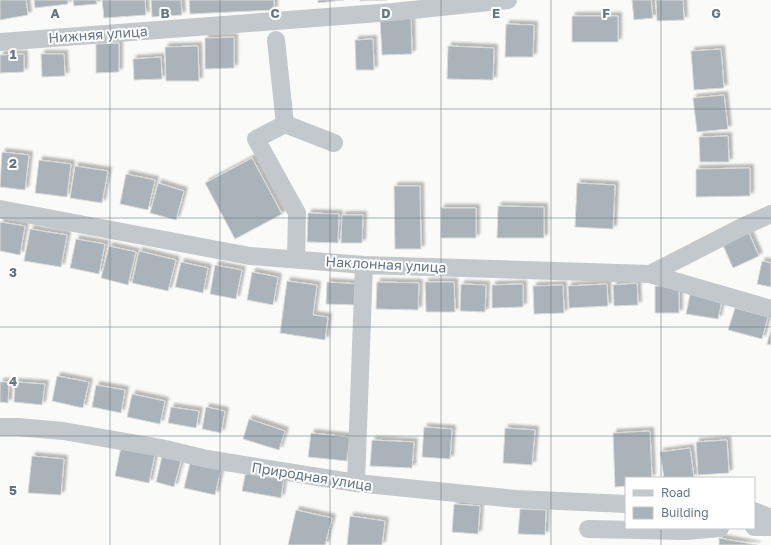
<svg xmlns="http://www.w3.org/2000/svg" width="771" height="545" viewBox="0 0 771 545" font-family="'Golos Text',sans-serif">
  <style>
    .building { fill: #aab3b9; stroke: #dcdcda; filter: url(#shadow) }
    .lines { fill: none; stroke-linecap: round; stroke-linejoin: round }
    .minor { stroke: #c3c8cc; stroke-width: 18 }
    .grid { fill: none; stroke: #657683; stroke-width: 1; stroke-opacity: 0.55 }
    .labels { text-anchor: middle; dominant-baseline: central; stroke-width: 4; stroke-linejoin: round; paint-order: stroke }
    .street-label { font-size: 14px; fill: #657683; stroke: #fff }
    .grid-label { font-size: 13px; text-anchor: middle; font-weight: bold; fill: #657683; stroke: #fff; stroke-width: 4; stroke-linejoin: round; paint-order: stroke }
  </style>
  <defs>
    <filter id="shadow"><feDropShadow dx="3.5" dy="-3.5" stdDeviation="1" flood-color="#0004"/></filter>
  </defs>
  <rect width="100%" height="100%" fill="#fafaf8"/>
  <path class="building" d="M0 0H26L28 15 0 20Z
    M34 0H68V4L35 8Z
    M73 0H96L97 4 74 6Z
    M102 0H145L146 15 104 18Z
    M151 0H181L182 15 152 17Z
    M189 0H274V10L190 14Z
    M318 0H344L318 3Z
    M360 0H387L360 1Z
    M632 0H651L653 18 634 20Z
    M656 0H683L684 20 657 21Z
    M572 16H618V42H572Z
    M411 17 412 54 382 55 380 19Z
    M506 24 534 25 533 57H505Z
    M234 37V68L205 69V38Z
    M373 39 374 70H356L355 40Z
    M119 43V72L96 73V44Z
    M198 46 199 81H166L165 47Z
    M448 46 494 48 493 80 447 79Z
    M721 49 724 88 694 90 691 51Z
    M24 54V72L0 73V55Z
    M41 54H64L65 76 42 77Z
    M161 57 162 79 134 80 133 59Z
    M724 95 728 129 697 132 693 98Z
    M728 136 729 162H700L699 137Z
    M2 152 29 155 25 190 0 187Z
    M252 158 282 214 235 239 205 183Z
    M39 160 71 164 67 197 35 193Z
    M75 166 108 171 102 203 70 198Z
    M750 168V196L696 197V169Z
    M126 174 155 180 148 210 120 204Z
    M158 183 184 191 176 220 150 213Z
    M577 183 615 185 613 229 575 227Z
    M394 186H420L421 249H395Z
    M498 206 544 207V238H497Z
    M441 208H476V238H441Z
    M308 213 339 214 338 243 307 242Z
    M342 215H363L362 243H341Z
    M0 222 25 226 20 255 0 251Z
    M30 229 67 235 61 267 24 261Z
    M748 231 759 256 733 268 722 243Z
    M76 239 105 244 99 274 70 268Z
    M109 246 136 252 128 285 101 278Z
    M139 251 176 260 168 291 132 283Z
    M762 261 771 263V287L757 284Z
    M181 262 208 268 203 293 175 287Z
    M215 265 242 270 236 299 210 294Z
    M252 272 278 277 273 305 247 300Z
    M287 281 317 285 313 315 328 317 325 340 280 333Z
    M327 282 359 284 357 305 326 304Z
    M377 282 419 283 418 310 376 309Z
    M425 282H454L455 312H426Z
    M637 283 638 305 614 306 613 285Z
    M461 284 486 285 485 312 460 311Z
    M523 284V307L492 308V285Z
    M607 284 608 306 569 308 568 286Z
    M563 285 564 313 534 314 533 286Z
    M655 286H679V313H655Z
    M690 294 722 300 718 319 686 314Z
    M735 308 768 317 762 339 728 330Z
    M771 329V345L767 344Z
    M57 376 89 382 83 408 52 401Z
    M0 382H9L8 403 0 402Z
    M15 382 45 384 42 405 14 402Z
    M96 385 125 390 121 413 92 407Z
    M132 394 165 401 160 424 127 417Z
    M171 407 199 411 196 428 168 423Z
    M206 407 225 411 221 433 202 429Z
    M249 419 285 431 279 450 243 439Z
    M424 427 452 429 450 459 422 457Z
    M505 428 535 430 532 465 503 463Z
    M650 431 652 478H626V486L615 487 613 433Z
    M311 433 350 437 347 461 308 457Z
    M372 440 414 442 412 468 370 466Z
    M727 440 729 473 698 475 696 442Z
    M121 447 155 454 149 483 115 476Z
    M690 448 694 478H664L660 452Z
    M32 456 64 459 61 495 28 493Z
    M162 456 181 461 174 487 156 482Z
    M190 463 221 469 215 495 184 488Z
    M246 470 284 477 281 498 242 491Z
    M454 504 480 506 478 534 452 532Z
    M520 509 546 510 545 535 518 534Z
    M296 510 332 518 325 545H288Z
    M350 516 385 521 382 545H347Z
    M719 538 757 545H719Z"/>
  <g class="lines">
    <path class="minor" d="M276 40 285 124
      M0 42 393 12 508 0
      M0 209 250 256 364 265 650 274 771 309
      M296 259 297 213 256 139 285 124 334 143
      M650 274 742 227 771 214
      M0 427H18L63 431 161 448 207 459 356 483 516 499 626 504
      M356 483 364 265
      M754 511 771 518
      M754 527H771
      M588 529 686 531 720 528"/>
  </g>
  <path class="grid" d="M110 0V545M220 0V545M330 0V545M441 0V545M551 0V545M661 0V478M0 109H771M0 218H771M0 327H771M0 436H771M661 528V545"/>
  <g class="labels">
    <g class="street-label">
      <text transform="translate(98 34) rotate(-4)">Нижняя улица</text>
      <text transform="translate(386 264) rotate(3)">Наклонная улица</text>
      <text transform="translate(312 476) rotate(9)">Природная улица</text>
    </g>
  </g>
  <g class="grid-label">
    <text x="55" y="18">A</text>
    <text x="165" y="18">B</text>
    <text x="275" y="18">C</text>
    <text x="386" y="18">D</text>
    <text x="496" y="18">E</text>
    <text x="606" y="18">F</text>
    <text x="716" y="18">G</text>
    <text x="13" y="59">1</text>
    <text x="13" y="168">2</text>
    <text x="13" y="277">3</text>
    <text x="13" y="386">4</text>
    <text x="13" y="495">5</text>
  </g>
  <rect x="625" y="477" width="130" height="52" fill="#ffffff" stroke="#c1c8cd"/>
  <rect x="633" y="490" width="20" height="6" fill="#c3c8cc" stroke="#c1c8cd"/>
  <text x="661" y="497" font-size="12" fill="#657683">Road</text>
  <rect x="633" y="507" width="20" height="12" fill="#aab3b9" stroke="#c1c8cd"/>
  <text x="661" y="517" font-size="12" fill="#657683">Building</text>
</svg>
